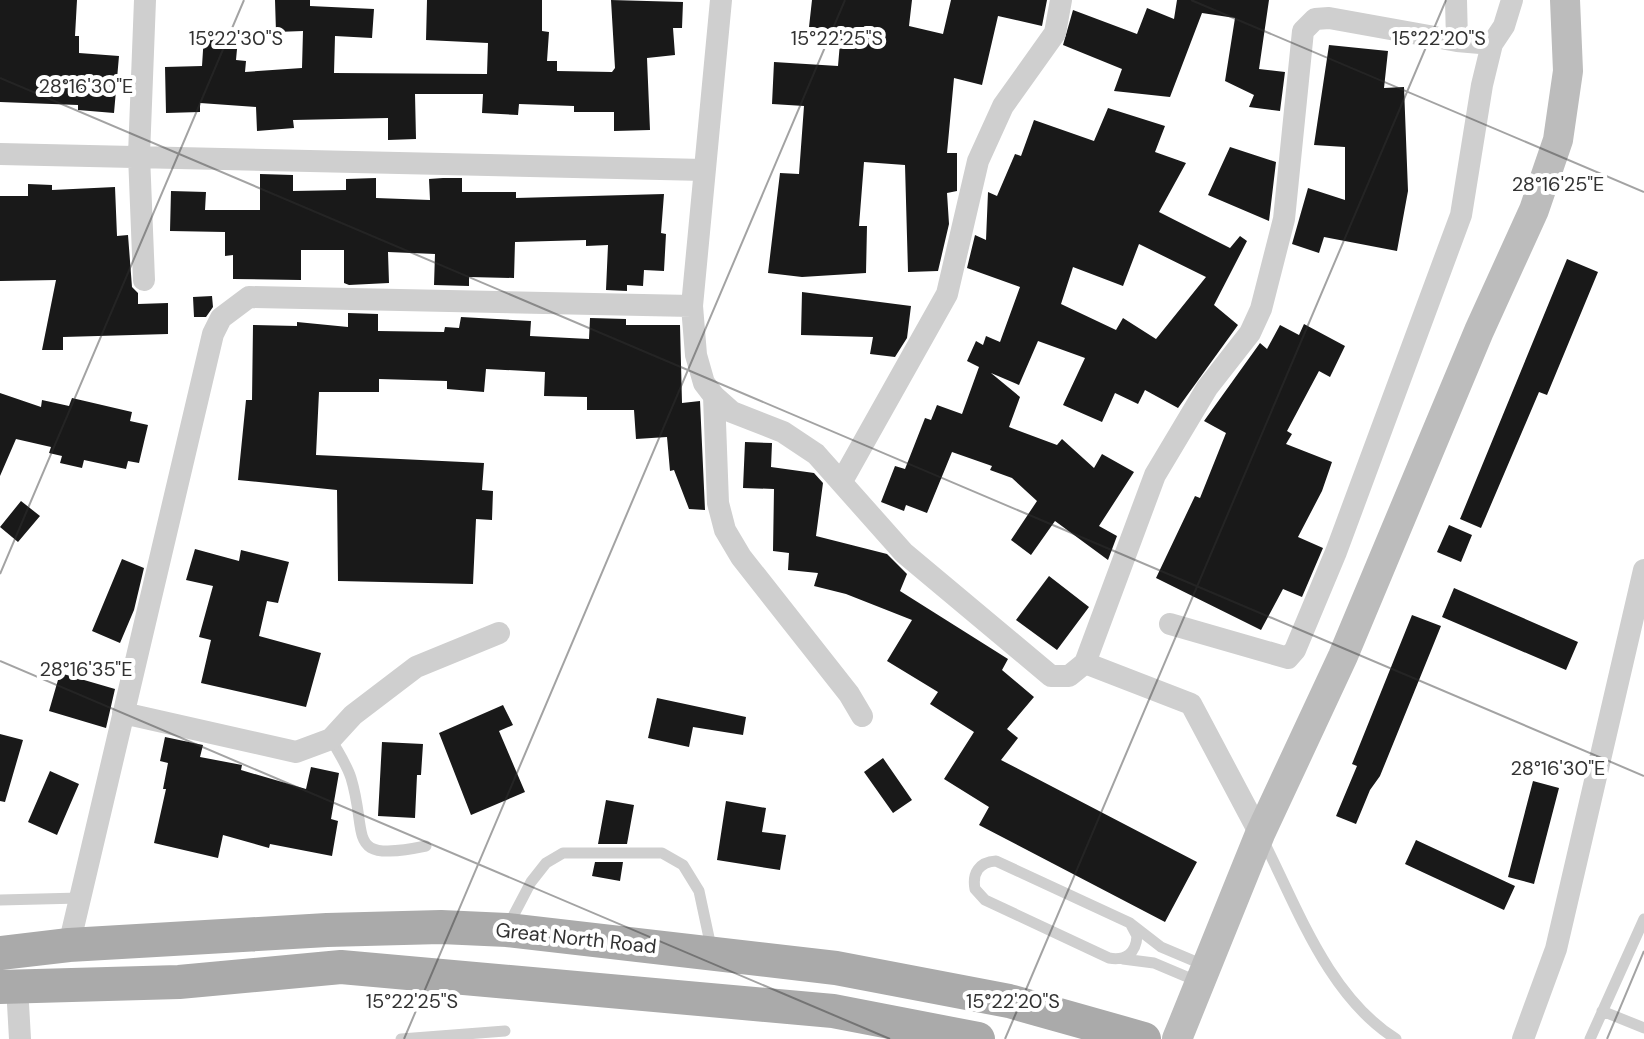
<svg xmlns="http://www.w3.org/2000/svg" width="1644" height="1039" viewBox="0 0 1644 1039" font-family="'DM Sans',sans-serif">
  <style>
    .building { fill: #191919; fill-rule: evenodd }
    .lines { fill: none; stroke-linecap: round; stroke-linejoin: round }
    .lane { stroke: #cfcfcf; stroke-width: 11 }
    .street { stroke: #cfcfcf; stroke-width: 22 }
    .secondary { stroke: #bcbcbc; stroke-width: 30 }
    .primary { stroke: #aaa; stroke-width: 34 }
    .ticks { fill: none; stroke: #323232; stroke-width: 2; stroke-opacity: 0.45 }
    .labels { text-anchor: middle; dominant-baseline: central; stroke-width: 8; stroke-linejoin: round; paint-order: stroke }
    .street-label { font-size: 20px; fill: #323232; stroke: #fff }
    .ticks-label { font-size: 20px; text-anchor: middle; fill: #323232; stroke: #fff; stroke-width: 8; stroke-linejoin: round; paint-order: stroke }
  </style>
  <rect width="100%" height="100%" fill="#fff"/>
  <path class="building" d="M0 0H77L75 36H79V53L119 56 114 113 78 110V105L0 102Z
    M275 0H310V6L374 9 372 38 335 36 334 73 487 74 488 43 426 40 427 0H542V31L549 32 547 61H557V71L612 72 615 68 611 0 683 2 682 28H673L675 55 647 58 650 130 614 131V112H574V106L519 104 518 115 482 113 483 94H415L416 139 388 140V118L293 120 294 128 257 131 256 107 200 103V112L166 113 165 67 202 66 204 35 238 38 236 60 246 61 245 72 302 68 303 31 276 32Z
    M812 0H912L909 26 943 34 951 0H1047L1042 26 998 16 982 85 954 78 947 153H957V191L947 193 949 224 938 271 908 272 905 165 864 162 859 226H867L866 273 802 277 768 273 780 173 799 174 804 106 772 104 774 62 838 66 841 31 809 27Z
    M1177 0H1269L1259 69 1285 72 1280 111 1249 107 1254 95 1225 81 1235 18 1202 13 1170 97 1114 91 1122 69 1063 45 1073 10 1137 34 1147 8 1174 19Z
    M1329 45 1388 51 1384 88 1404 87 1408 191 1397 251 1324 237 1319 253 1292 244 1308 188 1345 200V147L1314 145Z
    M1108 108 1165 126 1155 152 1186 163 1159 212 1230 248 1240 236 1247 241 1214 305 1238 325 1178 408 1145 390 1138 404 1115 393 1102 422 1063 405 1085 358 1038 341 1019 385 991 373 1020 397 1009 427 1057 445 1062 439 1094 468 1102 454 1134 472 1099 526 1117 536 1108 560 1055 521 1031 555 1011 540 1037 501 1012 478 990 470 992 466 952 452 927 513 906 505 904 511 881 502 895 466 905 469 925 418 931 420 937 405 962 414 979 367 967 361 976 341 983 345 986 336 1000 342 1020 287 967 268 975 235 986 240 988 192 997 196 1015 154 1021 156 1034 120 1094 141ZM1139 244 1206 277 1156 339 1123 318 1116 330 1061 304 1073 267 1123 286Z
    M1230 147 1276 162 1269 221 1208 195Z
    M260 174 293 175V191L346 190V179L376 178V198L430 200 429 179 443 178H462V192H516V198L664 194 661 233 666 234 664 271 644 270 643 286 627 285V291L606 290 608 245 586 246V240L515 242 514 278 469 277V286L434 285 435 254 388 252 389 283 349 285 344 283V250H301V280L233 279V255L225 256V232L170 231 171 191 206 192 205 210H260Z
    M28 184 52 185V190L115 187 117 236 128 235 132 287 138 293V304L168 303V334L63 337V350H42L56 280 0 281V196H28Z
    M1567 259 1598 272 1547 395 1539 392 1481 528 1460 519Z
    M802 292 911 306 907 338 895 357 870 354 873 337 801 335Z
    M212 296 213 307 206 317H194L193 297Z
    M348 313 378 314V331L444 332 445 327 459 328 461 317 531 321 530 336 589 339 590 318 626 319V325H680L682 403 700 401 705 510 689 509 674 470 670 471 667 437 636 439 634 410H587V397L544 396 545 372 486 369 484 392 447 389V381L379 379V392H319L316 455 484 463 482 490 493 491 492 520 476 519 473 584 338 581 337 490 238 480 246 400H252L253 325 297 326V322L348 327Z
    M1304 324 1345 346 1330 377 1319 371 1287 431 1292 434 1286 444 1332 462 1322 491 1298 537 1323 548 1302 597 1283 589 1261 630 1156 578 1195 496 1200 498 1226 433 1204 421 1260 343 1267 349 1280 325 1299 335Z
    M0 393 41 407 42 400 69 406 72 398 132 412 130 421 148 425 139 463 128 461 126 469 84 460 82 468 60 463 62 456 49 453 51 447 16 439 0 476Z
    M745 442 772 443 771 467 814 473 823 483 816 536 887 554 907 574 900 591 1008 659 1002 670 1034 697 1007 729 1018 738 1001 760 1197 862 1165 922 979 825 989 807 944 779 974 732 930 704 938 692 887 661 912 620 846 594 814 586 818 573 788 570 789 553 773 551 774 489 743 488Z
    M21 501 40 516 18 542 0 527Z
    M1449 525 1472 535 1461 562 1437 552Z
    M195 549 239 561 241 550 289 562 278 603 267 601 259 636 321 653 306 707 201 683 211 640 199 637 213 586 186 580Z
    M122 559 144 568 134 610 120 643 92 631Z
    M1049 576 1089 607 1057 650 1016 620Z
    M1454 588 1578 642 1566 670 1442 617Z
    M1412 615 1441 626 1380 776 1370 790 1356 824 1336 816 1357 766 1352 764Z
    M60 673 115 689 106 728 49 711Z
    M657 698 746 717 743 735 693 727 689 747 648 738Z
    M503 705 513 725 499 731 525 792 471 815 439 733Z
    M0 734 23 740 5 802 0 801Z
    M165 737 203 745 200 757 242 765 241 770 306 789 311 767 339 773 331 819 338 821 332 856 270 844 269 848 223 835 218 858 154 843 166 789H163L168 763 160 761Z
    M382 742 423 744 421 775H417L415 818 378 816Z
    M883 758 912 800 893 813 864 772Z
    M50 771 79 784 57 835 28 822Z
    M1533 781 1559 788 1534 884 1508 877Z
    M606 800 634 805 627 844H598Z
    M726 801 766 808 762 832 786 835 780 870 717 860Z
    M1416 840 1515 886 1504 910 1405 864Z
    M595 862H623L620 881 592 876Z"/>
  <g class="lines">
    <path class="lane" d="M331 739C338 752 347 765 351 778 369 837 343 863 426 846
      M1263 840C1298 909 1328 996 1396 1039
      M0 900 80 898
      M1130 923 1137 936C1136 953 1126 961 1109 958L985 900 975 889C972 873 979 862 996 861L1130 923 1161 947 1206 966
      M509 924 531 882 546 863 563 853H662L683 865 699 891 711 947
      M1123 959 1154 963 1199 982
      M1602 1011 1644 1028
      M401 1039 505 1031
      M1590 1039 1644 919"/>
    <path class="street" d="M721 0 692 306 696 355 704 383 714 396 732 412 783 432 816 454 904 553 1051 676H1069L1085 663 1155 475 1207 388 1250 333 1261 309 1284 219 1303 31 1315 19 1329 18 1457 41 1492 44
      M1456 0 1457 41
      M0 154 704 170
      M144 280 139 155 145 0
      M714 396 718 503 725 530 741 557 849 694 862 716
      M842 481 947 294 978 161 1003 106 1055 33 1061 0
      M1170 624 1288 658 1295 650 1336 552 1461 215 1482 85 1492 44 1504 26 1512 0
      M1085 663 1191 704 1260 834
      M123 713 296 752 331 739 353 715 416 667 499 633
      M69 945 213 334 221 318 249 297 692 306
      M17 986 20 1039
      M1523 1039 1556 949 1644 570"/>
    <path class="secondary" d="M1177 1039 1260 834 1343 656 1479 331 1534 210 1558 140 1568 71 1565 0"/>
    <path class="primary" d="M0 953 69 945 327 930 441 927 507 930 836 968 1009 1001 1144 1039
      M0 987 179 982 341 967 833 1011 978 1039"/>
  </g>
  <path class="ticks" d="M1191 0 1644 192M0 78 1644 776M0 574 244 0M0 661 890 1039M404 1039 845 0M1005 1039 1446 0M1607 1039 1644 951"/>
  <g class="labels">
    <g class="street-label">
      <text transform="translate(576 938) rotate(6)">Great North Road</text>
    </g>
  </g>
  <g class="ticks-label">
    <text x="236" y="45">15°22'30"S</text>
    <text x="837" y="45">15°22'25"S</text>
    <text x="1439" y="45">15°22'20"S</text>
    <text x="86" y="93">28°16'30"E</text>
    <text x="1558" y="191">28°16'25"E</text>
    <text x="86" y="676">28°16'35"E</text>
    <text x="1558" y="775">28°16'30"E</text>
    <text x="412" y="1008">15°22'25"S</text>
    <text x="1013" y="1008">15°22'20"S</text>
  </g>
</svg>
